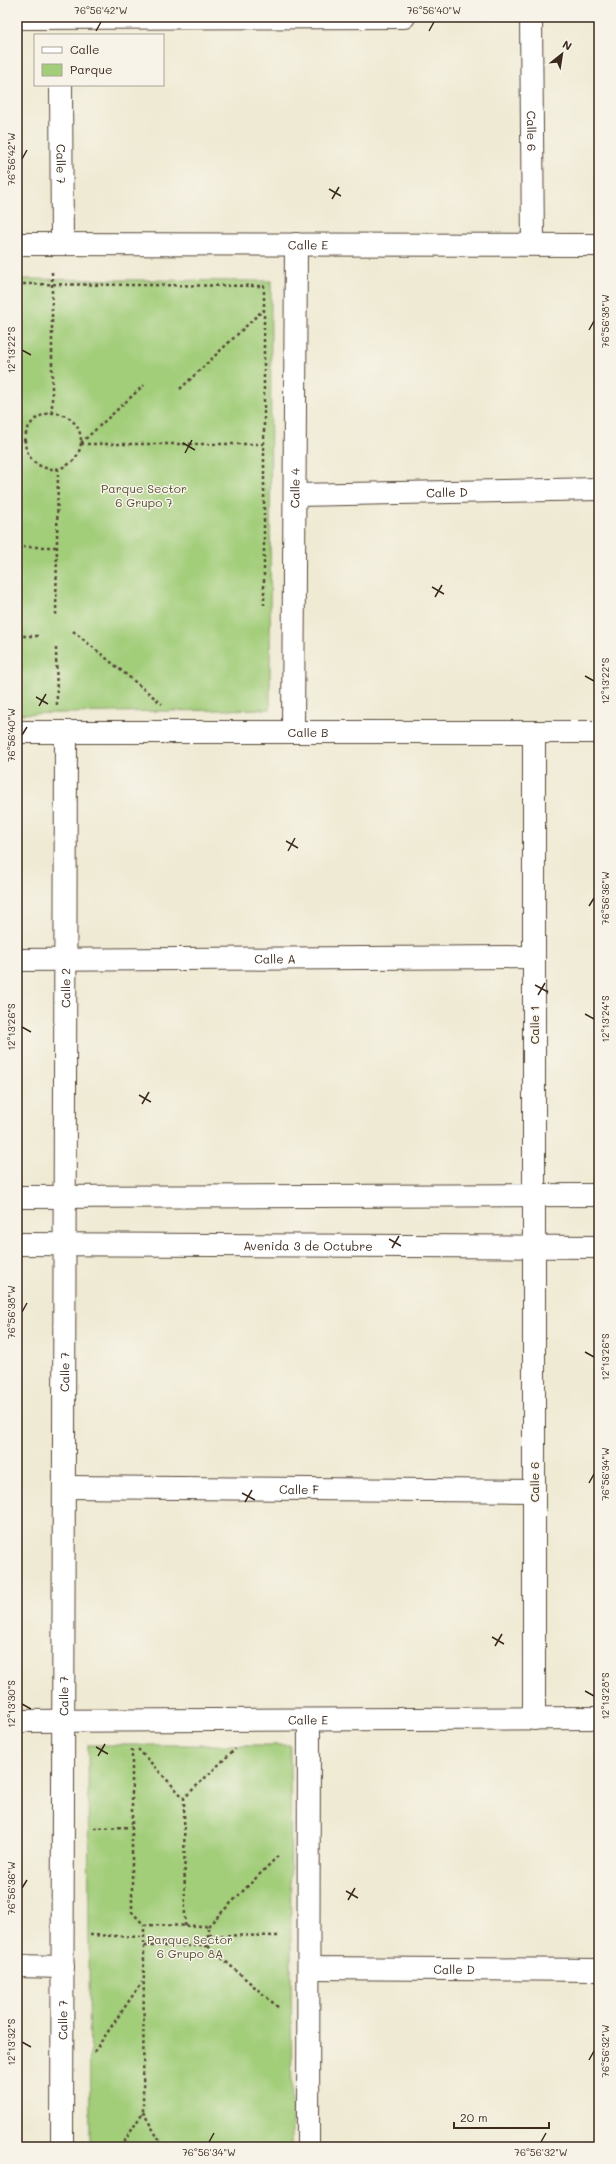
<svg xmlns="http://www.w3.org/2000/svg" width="616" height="2164" viewBox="0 0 616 2164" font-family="Mali,sans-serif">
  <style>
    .green { fill: #a2cd79; stroke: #6e7c4c }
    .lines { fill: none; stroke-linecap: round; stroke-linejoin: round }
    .minor-casing { stroke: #564739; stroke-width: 24 }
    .path { stroke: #564739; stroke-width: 2.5; stroke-dasharray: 3 3; stroke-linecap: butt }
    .minor { stroke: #fff; stroke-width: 22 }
    .ticks { fill: none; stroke: #3b2a1e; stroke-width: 1.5 }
    .labels { text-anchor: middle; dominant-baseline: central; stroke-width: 3; stroke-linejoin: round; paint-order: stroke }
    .street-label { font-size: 12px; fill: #3b2a1e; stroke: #f7f3e8 }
    .park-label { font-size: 12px; fill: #555335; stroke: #f7f3e8 }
    .neatline { fill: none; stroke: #3b2a1e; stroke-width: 1.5 }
    .ticks-label { font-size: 10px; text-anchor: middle; fill: #3b2a1e }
  </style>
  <rect width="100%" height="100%" fill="#f7f3e8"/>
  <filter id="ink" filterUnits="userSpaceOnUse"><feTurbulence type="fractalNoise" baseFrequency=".025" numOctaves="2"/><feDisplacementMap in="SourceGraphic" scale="8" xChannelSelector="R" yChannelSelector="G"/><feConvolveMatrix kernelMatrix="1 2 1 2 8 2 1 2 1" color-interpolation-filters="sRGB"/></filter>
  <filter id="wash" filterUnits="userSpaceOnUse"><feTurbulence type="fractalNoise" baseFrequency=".012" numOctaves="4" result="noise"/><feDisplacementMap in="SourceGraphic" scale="16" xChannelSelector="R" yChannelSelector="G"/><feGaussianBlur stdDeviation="0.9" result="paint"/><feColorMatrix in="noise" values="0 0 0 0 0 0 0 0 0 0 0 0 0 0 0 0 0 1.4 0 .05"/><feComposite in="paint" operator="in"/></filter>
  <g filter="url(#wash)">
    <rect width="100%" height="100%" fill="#efead3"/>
    <path class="green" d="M17 279 271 281 270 709 17 714Z
      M88 1745H290L292 2147H90Z"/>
  </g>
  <g filter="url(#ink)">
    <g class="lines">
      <defs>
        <g id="minor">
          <path id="s1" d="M531 17 533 244"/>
          <path d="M17 18 404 17"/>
          <path id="s2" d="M61 85 62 244"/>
          <path id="s3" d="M17 244 599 245"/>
          <path id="s4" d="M295 495 599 489"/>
          <path id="s5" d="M17 732H599"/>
          <path id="s6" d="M293 732 296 244"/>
          <path d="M534 732V1719"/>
          <path id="s7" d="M17 960 534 957"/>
          <path d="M17 1197 599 1195"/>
          <path id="s8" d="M17 1244 599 1247"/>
          <path id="s9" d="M64 1487 534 1491"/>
          <path id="s10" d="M17 1721 599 1718"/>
          <path d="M17 1966 63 1967"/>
          <path id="s11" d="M309 1968 599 1970"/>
          <path id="s12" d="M62 2147 66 732"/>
          <path d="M308 2147 309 1720"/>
        </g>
      </defs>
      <use href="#minor" class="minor-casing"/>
      <path class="path" d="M52 272V414
        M17 284 264 286V605
        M180 389 263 310
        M25 441a28 28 0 1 1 56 0a28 28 0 1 1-56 0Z
        M17 440H26
        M81 443 144 385
        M81 444H265
        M17 547H57
        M56 615 58 469
        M73 631 162 704
        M17 636H40
        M56 648 57 705
        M132 1749V1912L144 1925
        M138 1749 184 1798
        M94 1828 132 1827
        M144 1925 208 1926V1946H144Z
        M185 1926 184 1798 235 1749
        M208 1926 280 1854
        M90 1935 144 1937
        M209 1935 280 1936
        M208 1946 280 2009
        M94 2052 142 1982
        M143 2112 163 2147
        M121 2147 143 2112 144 1946"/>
      <use href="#minor" class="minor"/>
    </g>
  </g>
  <path class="ticks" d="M96 31 101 22M429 31 434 22M22 159 27 150M329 189 341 196M332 199 339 187M589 330 594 321M22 350 31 355M183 443 195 450M185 453 192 440M432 587 444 594M435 597 442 585M585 676 594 681M36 697 48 704M39 706 46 694M22 735 27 727M286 841 298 848M288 851 295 838M589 906 594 898M535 985 548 992M538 995 545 983M585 1014 594 1019M22 1027 31 1032M139 1095 151 1102M142 1104 149 1092M389 1239 401 1246M392 1248 399 1236M22 1312 27 1303M585 1352 594 1357M589 1483 594 1474M242 1493 255 1500M245 1502 252 1490M492 1637 504 1644M495 1646 502 1634M585 1691 594 1696M22 1704 31 1709M96 1747 108 1754M98 1756 105 1744M22 1888 27 1880M346 1891 358 1898M348 1900 355 1888M22 2042 31 2047M589 2060 594 2051M209 2142 214 2133M541 2142 546 2133"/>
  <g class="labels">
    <g class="street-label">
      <text stroke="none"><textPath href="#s1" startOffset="114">Calle 6</textPath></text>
      <text stroke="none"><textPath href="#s2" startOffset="79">Calle 7</textPath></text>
      <text stroke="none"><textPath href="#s3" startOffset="291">Calle E</textPath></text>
      <text stroke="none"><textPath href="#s6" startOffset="244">Calle 4</textPath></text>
      <text stroke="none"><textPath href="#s4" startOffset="152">Calle D</textPath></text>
      <text stroke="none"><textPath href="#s5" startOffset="291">Calle B</textPath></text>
      <text stroke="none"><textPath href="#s7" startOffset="258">Calle A</textPath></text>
      <text stroke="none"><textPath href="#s12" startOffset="1159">Calle 2</textPath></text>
      <text transform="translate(534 1025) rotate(-90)">Calle 1</text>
      <text stroke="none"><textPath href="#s8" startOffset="291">Avenida 3 de Octubre</textPath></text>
      <text stroke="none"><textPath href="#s12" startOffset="775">Calle 7</textPath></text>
      <text transform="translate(534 1482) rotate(-90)">Calle 6</text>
      <text stroke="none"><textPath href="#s9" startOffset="235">Calle F</textPath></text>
      <text stroke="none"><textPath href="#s12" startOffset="451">Calle 7</textPath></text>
      <text stroke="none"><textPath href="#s10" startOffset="291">Calle E</textPath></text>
      <text stroke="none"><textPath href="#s11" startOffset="145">Calle D</textPath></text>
      <text stroke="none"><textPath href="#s12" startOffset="127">Calle 7</textPath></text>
    </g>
    <g class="park-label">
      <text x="144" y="488">Parque Sector<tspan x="144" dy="14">6 Grupo 7</tspan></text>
      <text x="190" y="1939">Parque Sector<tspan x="190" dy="14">6 Grupo 8A</tspan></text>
    </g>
  </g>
  <rect width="616" height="2164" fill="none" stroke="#f7f3e8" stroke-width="44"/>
  <rect x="34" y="34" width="130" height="52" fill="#f7f3e8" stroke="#aca397"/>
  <rect x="42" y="47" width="20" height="6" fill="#ffffff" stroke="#aca397"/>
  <text x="70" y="54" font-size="12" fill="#3b2a1e">Calle</text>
  <rect x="42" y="64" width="20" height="12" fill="#a2cd79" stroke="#aca397"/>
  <text x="70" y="74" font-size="12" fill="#3b2a1e">Parque</text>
  <g transform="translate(562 54) rotate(30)" stroke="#f7f3e8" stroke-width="3" paint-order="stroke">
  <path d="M0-3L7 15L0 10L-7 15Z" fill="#3b2a1e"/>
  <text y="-6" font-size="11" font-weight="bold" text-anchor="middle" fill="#3b2a1e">N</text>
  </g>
  <path d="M454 2122v6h95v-6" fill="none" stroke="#3b2a1e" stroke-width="2"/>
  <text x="460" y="2122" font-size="12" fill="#3b2a1e" stroke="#f7f3e8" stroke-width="3" paint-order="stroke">20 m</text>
  <rect x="22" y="22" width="572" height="2120" class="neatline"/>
  <g class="ticks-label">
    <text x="101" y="14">76°56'42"W</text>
    <text x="434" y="14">76°56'40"W</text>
    <text transform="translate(11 159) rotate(-90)" y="4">76°56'42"W</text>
    <text transform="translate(605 321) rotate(-90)" y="4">76°56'38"W</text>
    <text transform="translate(11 350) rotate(-90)" y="4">12°13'22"S</text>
    <text transform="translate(605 681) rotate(-90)" y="4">12°13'22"S</text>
    <text transform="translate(11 735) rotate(-90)" y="4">76°56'40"W</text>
    <text transform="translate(605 898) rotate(-90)" y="4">76°56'36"W</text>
    <text transform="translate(605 1019) rotate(-90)" y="4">12°13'24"S</text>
    <text transform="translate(11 1027) rotate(-90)" y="4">12°13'26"S</text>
    <text transform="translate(11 1312) rotate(-90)" y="4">76°56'38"W</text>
    <text transform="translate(605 1357) rotate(-90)" y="4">12°13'26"S</text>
    <text transform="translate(605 1474) rotate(-90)" y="4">76°56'34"W</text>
    <text transform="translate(605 1696) rotate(-90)" y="4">12°13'28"S</text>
    <text transform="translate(11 1704) rotate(-90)" y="4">12°13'30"S</text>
    <text transform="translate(11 1888) rotate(-90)" y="4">76°56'36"W</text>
    <text transform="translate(11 2042) rotate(-90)" y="4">12°13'32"S</text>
    <text transform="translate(605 2051) rotate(-90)" y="4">76°56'32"W</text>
    <text x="209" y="2156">76°56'34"W</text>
    <text x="541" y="2156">76°56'32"W</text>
  </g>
</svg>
